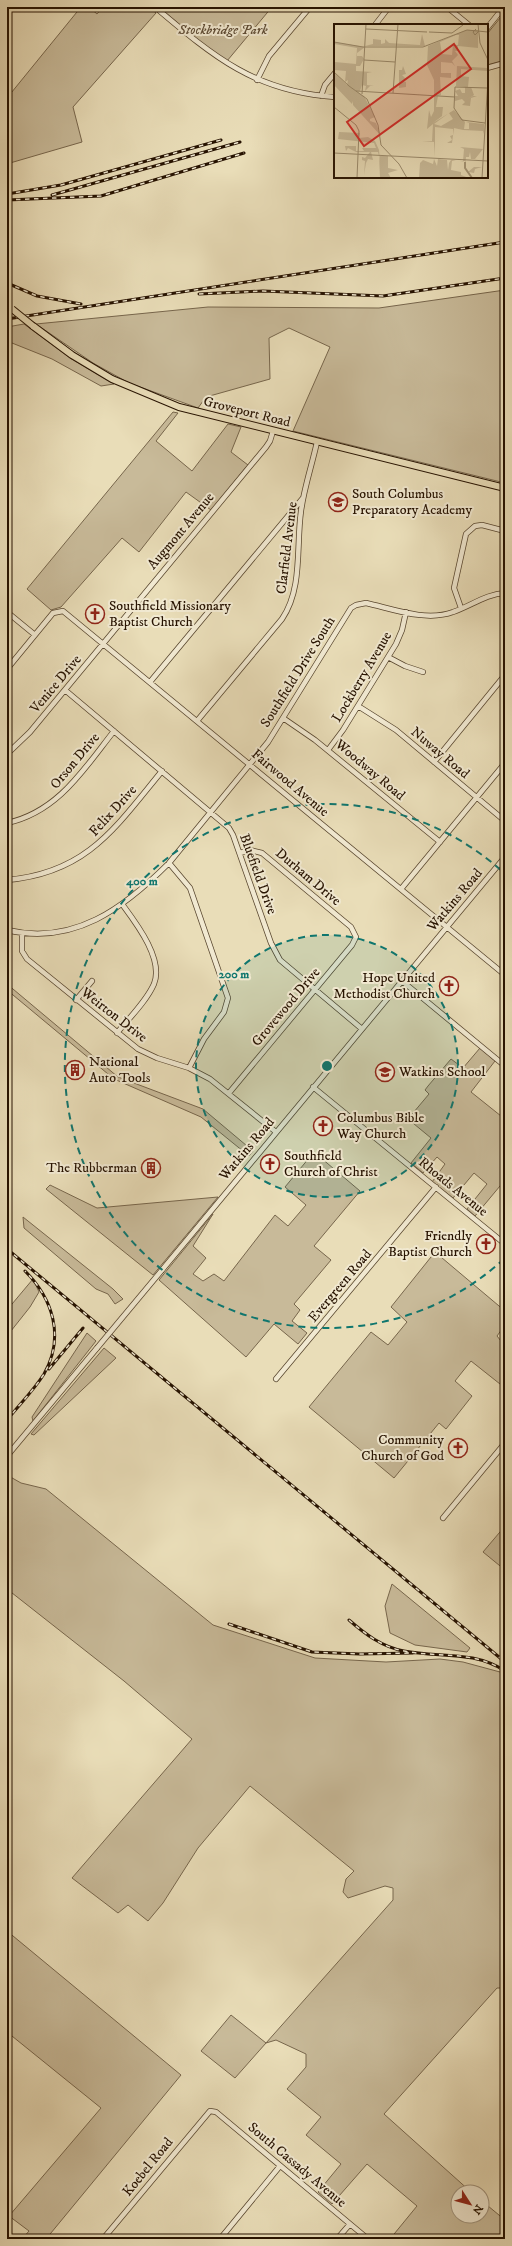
<svg xmlns="http://www.w3.org/2000/svg" width="512" height="2246" viewBox="0 0 512 2246" font-family="'IM FELL DW Pica',serif">
  <style>
    .green { fill: #c8ba99; stroke: #77664c }
    .lines { fill: none; stroke-linecap: round; stroke-linejoin: round }
    .minor-casing { stroke: #57452e; stroke-width: 6 }
    .major-casing { stroke: #261200; stroke-width: 8 }
    .minor { stroke: #f1e9d1; stroke-width: 4.5 }
    .major { stroke: #e9ddb8; stroke-width: 6 }
    .rail-casing { stroke: #261200; stroke-width: 3 }
    .rail { stroke: #f1e9d1; stroke-width: 1.5; stroke-dasharray: 4.5; stroke-linecap: butt }
    .minor-bridge-casing { stroke: #57452e; stroke-width: 6; stroke-linecap: butt }
    .major-bridge-casing { stroke: #261200; stroke-width: 8; stroke-linecap: butt }
    .minor-bridge { stroke: #f1e9d1; stroke-width: 4.5 }
    .major-bridge { stroke: #e9ddb8; stroke-width: 6 }
    .ring { fill: none; stroke: #0f766e; stroke-width: 2; stroke-dasharray: 7 5 }
    .labels { text-anchor: middle; dominant-baseline: central; stroke-width: 4; stroke-linejoin: round; paint-order: stroke }
    .park-label { font-size: 14px; font-style: italic; fill: #5f4d36; stroke: #f1e9d1 }
    .street-label { font-size: 14px; fill: #261200; stroke: #f1e9d1 }
    .poi-label { font-size: 14px; fill: #261200; stroke: #f1e9d1; text-anchor: start }
    .inset-river { fill: none; stroke: #a79879; stroke-width: 2 }
    .inset-road { fill: none; stroke: #9b8c6e; stroke-width: 1 }
    .view { fill: #d62828; fill-opacity: 0.15; stroke: #d62828; stroke-width: 2 }
    .inset-edge { fill: none; stroke: #261200; stroke-width: 2 }
    .centre { fill: #0f766e; stroke: #f1e9d1; stroke-width: 2 }
    .ring-label { font-size: 12px; text-anchor: middle; font-weight: bold; fill: #0f766e; stroke: #f1e9d1; stroke-width: 4; stroke-linejoin: round; paint-order: stroke }
  </style>
  <rect width="100%" height="100%" fill="#e9ddb8"/>
  <filter id="stains"><feTurbulence type="fractalNoise" baseFrequency=".005" numOctaves="4"/><feColorMatrix values="0 0 0 0 .2 0 0 0 0 .09 0 0 0 0 .02 0 0 0 .5 -.17"/></filter>
  <radialGradient id="worn" r=".72"><stop offset=".6" stop-color="#630" stop-opacity="0"/><stop offset="1" stop-color="#630" stop-opacity=".3"/></radialGradient>
  <path class="green" d="M81 7H89L97 14 103 7H149L156 13 73 107 82 142 10 163 7 171V98Z
    M159 7H272L227 61 205 46Z
    M505 12V60L487 65V34Z
    M505 290V483L293 431 330 347 289 328 269 338 270 379 206 397 198 408 129 383 93 363 36 324 208 307 379 308Z
    M24 324 70 358 114 384 101 386 52 359 7 341V327Z
    M173 412 178 413 156 441 192 471 228 424 241 427 231 452 248 465 211 510 186 492 139 552 122 538 61 607 51 610 27 589Z
    M7 984 118 1077 203 1109 253 1151 249 1156 201 1117 114 1079 7 990Z
    M480 1048 495 1061 471 1092 501 1116 505 1112V1180L475 1216 467 1209 487 1184 474 1173 453 1198 432 1182 445 1164 437 1157 423 1173 411 1163 431 1138 408 1119 429 1094 425 1090 428 1086 451 1059 463 1068Z
    M314 1152 360 1191 314 1246 331 1260 294 1304 300 1310 292 1321 307 1333 298 1344 274 1324 246 1357 159 1280 213 1214 193 1246 206 1258 193 1274 203 1281 214 1274 224 1281 275 1215 288 1226 306 1205 285 1187Z
    M50 1185 97 1208 218 1197 153 1275 46 1189Z
    M23 1217 113 1289 123 1299 115 1304 108 1294 96 1289 24 1228Z
    M435 1252 505 1311V1325L497 1336 505 1346V1377L500 1384 471 1361 455 1381 472 1396 446 1429 439 1423 394 1478 309 1407 371 1332 388 1345 407 1322 391 1307Z
    M33 1279 39 1292 30 1307 7 1336V1310Z
    M87 1333 96 1341 33 1421 32 1417Z
    M104 1348 116 1358 34 1435 31 1434Z
    M7 1475 21 1483 46 1489 213 1625 315 1658 386 1662 440 1659 463 1662 500 1672 505 1676V1988H497L384 2114 471 2192H458V2216H482V2201L505 2220V2230L497 2239H390L417 2206 367 2164 332 2204 318 2192 341 2164 306 2135 321 2117 287 2089 306 2067V2054L276 2040 266 2043 235 2078 201 2051 231 2015 266 2043 393 1900V1888L385 1886 348 1898 343 1892 346 1879 354 1871 250 1786 198 1848 163 1903 148 1921 128 1905 118 1913 72 1878 192 1739 124 1681 7 1589Z
    M505 1526V1570L483 1552Z
    M392 1584 470 1648 467 1652 415 1645 390 1633 385 1606Z
    M7 1931 181 2075 46 2239H22L29 2231 9 2216 101 2108 7 2032Z"/>
  <g class="lines">
    <defs>
      <path id="minor" d="M155 7C213 56 255 92 335 97
        M447 7 469 25
        M375 25 389 7
        M487 28 499 13 500 7
        M487 68 505 63
        M257 80 269 56 310 7
        M321 96 325 85 335 73
        M461 608 454 588 466 534 475 526 482 525 505 531
        M7 612 35 635
        M388 657 405 666 423 672
        M7 669 53 613 63 611 505 975
        M150 682 303 498
        M65 690 229 828 233 835 271 943 280 960 362 1029
        M358 706 396 730 505 821
        M283 718 315 740 440 842
        M197 721 282 619C303 588 296 547 301 511 304 488 312 465 317 442
        M328 750 343 730 396 644 402 630 406 612
        M7 754 30 732 266 447 270 441 273 431
        M434 762 505 675
        M7 823C58 812 84 769 114 731
        M169 863 190 888 228 998 224 1012 204 1039 189 1068
        M7 880C87 873 115 828 162 771
        M401 889 505 763
        M7 930C74 946 124 908 169 863L268 742 351 608 356 605 366 603C393 609 426 622 453 612 471 606 486 594 505 593
        M22 933V951L27 959 138 1049 157 1058 189 1068 210 1079 276 1132
        M402 981 505 1066
        M76 1000 92 981
        M117 1033C129 1018 146 1002 154 984 164 959 136 923 122 904
        M313 1087 505 1244
        M229 1093 352 945 356 937 351 927 262 853 250 850 240 853
        M162 1270 505 857
        M276 1379 436 1187
        M7 1456 97 1348
        M443 1518 505 1443
        M103 2239 210 2111 216 2112 368 2239
        M220 2239 280 2166
        M337 2239 350 2224"/>
      <path id="major" d="M33 326 72 355 112 379 179 407 505 488"/>
    </defs>
    <use href="#minor" class="minor-casing"/>
    <use href="#major" class="major-casing"/>
    <use href="#minor" class="minor"/>
    <use href="#major" class="major"/>
    <defs>
      <path id="rail" d="M7 194 61 185 221 140
        M52 195 240 142
        M7 200 101 196 244 153
        M7 283 37 296 81 304
        M199 294 263 291 383 296 505 278
        M7 319 505 242
        M7 1249 505 1662
        M49 1369 83 1328
        M7 1420C19 1405 34 1390 44 1374 65 1337 53 1299 25 1271
        M349 1620C365 1634 382 1647 404 1651 439 1658 473 1650 505 1671
        M229 1624 312 1652 360 1654 413 1653"/>
    </defs>
    <use href="#rail" class="rail-casing"/>
    <use href="#rail" class="rail"/>
    <defs>
      <path id="minor-bridge" d="M97 1348 162 1270"/>
      <path id="major-bridge" d="M12 309 33 326"/>
    </defs>
    <use href="#minor-bridge" class="minor-bridge-casing"/>
    <use href="#major-bridge" class="major-bridge-casing"/>
    <use href="#minor-bridge" class="minor-bridge"/>
    <use href="#major-bridge" class="major-bridge"/>
  </g>
  <circle cx="327" cy="1066" r="131" fill="#0f766e" fill-opacity=".12"/>
  <g class="ring">
    <circle cx="327" cy="1066" r="131"/>
    <path d="M504 1259A262 262 0 1 1 504 873"/>
  </g>
  <defs>
    <symbol id="school-ring" viewBox="-11 -11 22 22"><circle r="9.5" fill="#f1e9d1" stroke="#8f2418" stroke-width="1.5"/><path d="M0-5L7-2L0 1L-7-2ZM-4 1L0 2.5L4 1V4Q0 6-4 4Z" fill="#8f2418"/></symbol>
    <symbol id="church-ring" viewBox="-11 -11 22 22"><circle r="9.5" fill="#f1e9d1" stroke="#8f2418" stroke-width="1.5"/><path d="M-1.2-6h2.4v3.5h3.3v2.4h-3.3V6h-2.4V-.1h-3.3v-2.4h3.3Z" fill="#8f2418"/></symbol>
    <symbol id="building-ring" viewBox="-11 -11 22 22"><circle r="9.5" fill="#f1e9d1" stroke="#8f2418" stroke-width="1.5"/><path d="M-4-6H4V6H1V3H-1V6H-4ZM-2.5-4.3h1.7v1.8h-1.7ZM.8-4.3h1.7v1.8H.8ZM-2.5-1h1.7V.8h-1.7ZM.8-1h1.7V.8H.8Z" fill="#8f2418"/></symbol>
  </defs>
  <g fill-rule="evenodd">
    <use href="#school-ring" x="327" y="491" width="22" height="22"/>
    <use href="#church-ring" x="84" y="603" width="22" height="22"/>
    <use href="#church-ring" x="438" y="975" width="22" height="22"/>
    <use href="#building-ring" x="64" y="1059" width="22" height="22"/>
    <use href="#school-ring" x="374" y="1061" width="22" height="22"/>
    <use href="#church-ring" x="312" y="1115" width="22" height="22"/>
    <use href="#church-ring" x="259" y="1153" width="22" height="22"/>
    <use href="#building-ring" x="140" y="1157" width="22" height="22"/>
    <use href="#church-ring" x="475" y="1233" width="22" height="22"/>
    <use href="#church-ring" x="447" y="1437" width="22" height="22"/>
  </g>
  <g class="labels">
    <g class="park-label">
      <text x="223" y="30">Stockbridge Park</text>
    </g>
    <g class="street-label">
      <text transform="translate(247 412) rotate(14)">Groveport Road</text>
      <text transform="translate(181 531) rotate(-50)">Augmont Avenue</text>
      <text transform="translate(287 548) rotate(-83)">Clarfield Avenue</text>
      <text transform="translate(298 672) rotate(-58)">Southfield Drive South</text>
      <text transform="translate(362 677) rotate(-59)">Lockberry Avenue</text>
      <text transform="translate(56 684) rotate(-50)">Venice Drive</text>
      <text transform="translate(440 753) rotate(40)">Nuway Road</text>
      <text transform="translate(75 761) rotate(-50)">Orson Drive</text>
      <text transform="translate(370 770) rotate(40)">Woodway Road</text>
      <text transform="translate(290 783) rotate(40)">Fairwood Avenue</text>
      <text transform="translate(113 811) rotate(-48)">Felix Drive</text>
      <text transform="translate(258 874) rotate(70)">Bluefield Drive</text>
      <text transform="translate(308 877) rotate(40)">Durham Drive</text>
      <text transform="translate(455 900) rotate(-50)">Watkins Road</text>
      <text transform="translate(286 1007) rotate(-50)">Grovewood Drive</text>
      <text transform="translate(114 1015) rotate(38)">Weirton Drive</text>
      <text transform="translate(247 1149) rotate(-50)">Watkins Road</text>
      <text transform="translate(453 1187) rotate(39)">Rhoads Avenue</text>
      <text transform="translate(340 1286) rotate(-50)">Evergreen Road</text>
      <text transform="translate(297 2165) rotate(40)">South Cassady Avenue</text>
      <text transform="translate(148 2167) rotate(-51)">Koebel Road</text>
    </g>
    <g class="poi-label">
      <text x="352" y="494">South Columbus<tspan x="352" dy="16">Preparatory Academy</tspan></text>
      <text x="109" y="606">Southfield Missionary<tspan x="109" dy="16">Baptist Church</tspan></text>
      <text x="435" y="978" text-anchor="end">Hope United<tspan x="435" dy="16">Methodist Church</tspan></text>
      <text x="89" y="1062">National<tspan x="89" dy="16">Auto Tools</tspan></text>
      <text x="399" y="1072">Watkins School</text>
      <text x="337" y="1118">Columbus Bible<tspan x="337" dy="16">Way Church</tspan></text>
      <text x="284" y="1156">Southfield<tspan x="284" dy="16">Church of Christ</tspan></text>
      <text x="137" y="1168" text-anchor="end">The Rubberman</text>
      <text x="472" y="1236" text-anchor="end">Friendly<tspan x="472" dy="16">Baptist Church</tspan></text>
      <text x="444" y="1440" text-anchor="end">Community<tspan x="444" dy="16">Church of God</tspan></text>
    </g>
  </g>
  <g transform="translate(334 24)">
    <rect width="154" height="154" fill="#e9ddb8"/>
    <path d="M132 6H144V24L124 22V27H121L124 31 118 37 121 42 118 39 107 38V49H117V54L106 53 107 71 104 72 102 83H109L108 92 112 89 99 99 120 86 131 98 130 105H135V99L132 98 150 100V110L149 107 129 106 120 104 118 119H113L118 116 116 112 119 111V105L101 103V133L100 118 88 117H98L99 100 93 105 95 86 97 93 100 87V56L93 41 94 22ZM122 11H125L124 21H119L118 31 108 30 106 18ZM115 89 119 95 107 102 100 100ZM88 10 91 22H31L39 20V15L47 16V20L51 19V15L55 19 86 21ZM0 18 31 23 23 29V32H28L30 35 26 42H22V47L38 48 33 49V61L40 62H36L31 67 32 62 28 61 26 67H22L30 72 41 93 36 95V97L42 99 47 112 19 81V77L18 80 0 61V48L13 61 14 56 11 58 12 47 0 46V35L1 38 22 40 23 24 0 20ZM69 42 72 50 68 51 72 55 68 57 72 58V63L65 64V46H68ZM123 42 153 44V47L127 45V52L135 53 134 63H137L140 71 134 75 139 72H143L137 74 136 82 128 81 131 78 128 75 121 77V72H124L121 67 126 65 128 69H131V63L122 62ZM5 108 26 109 25 114 34 113 41 117 45 126 46 138V132H54V144L64 146 54 149 57 154H46L45 132 44 128H37L39 136 34 135 32 139 30 151 31 137 28 136V133L31 134 36 128H22L14 124 12 127 11 122H22V127H30L28 124H42L40 119 4 115ZM126 123 149 125 141 135H137L136 128 135 133H132L131 144 134 148 140 143H148L141 145 140 149 135 148 138 154 131 145V137L126 138 129 137 130 125ZM100 135 103 142 104 135 113 136 114 146 115 139 117 136H122L118 137 117 146 127 148V151L135 154H85L86 139 89 136 99 140Z" fill="#c8ba99" fill-rule="evenodd"/>
    <path class="inset-river" d="M131 138V144L138 154"/>
    <path class="inset-road" d="M144 0 146 19 154 36M32 5 93 8M142 5 139 8 141 11 145 7M95 8 118 9 129 1M0 18 29 23H89L133 6 154 8M30 36 61 38M0 48 15 62 33 75 44 101 47 121 65 140 73 154M22 67 121 73M59 69 64 0M28 70 32 0M0 83 22 101 25 107 23 154M151 99 128 96 120 84 121 63 153 64M0 129 154 137M148 154 154 55"/>
    <path class="view" d="M120 20 137 45 30 122 13 98Z"/>
    <rect width="154" height="154" class="inset-edge"/>
  </g>
  <circle cx="327" cy="1066" r="6" class="centre"/>
  <g class="ring-label">
    <text x="142" y="885">400 m</text>
    <text x="234" y="978">200 m</text>
  </g>
  <rect width="512" height="2246" fill="none" stroke="#e9ddb8" stroke-width="24"/>
  <rect x="8" y="8" width="496" height="2230" fill="none" stroke="#261200" stroke-width="2"/>
  <rect x="12" y="12" width="488" height="2222" fill="none" stroke="#261200"/>
  <g transform="translate(470 2204) rotate(126)"><circle r="19" fill="#f1e9d1" stroke="#a0937d"/>
  <path d="M0-3L7 15L0 10L-7 15Z" fill="#8f2418"/>
  <text y="-6" font-size="11" font-weight="bold" text-anchor="middle" fill="#261200">N</text>
  </g>
  <rect width="100%" height="100%" filter="url(#stains)"/>
  <rect width="100%" height="100%" fill="url(#worn)"/>
</svg>
